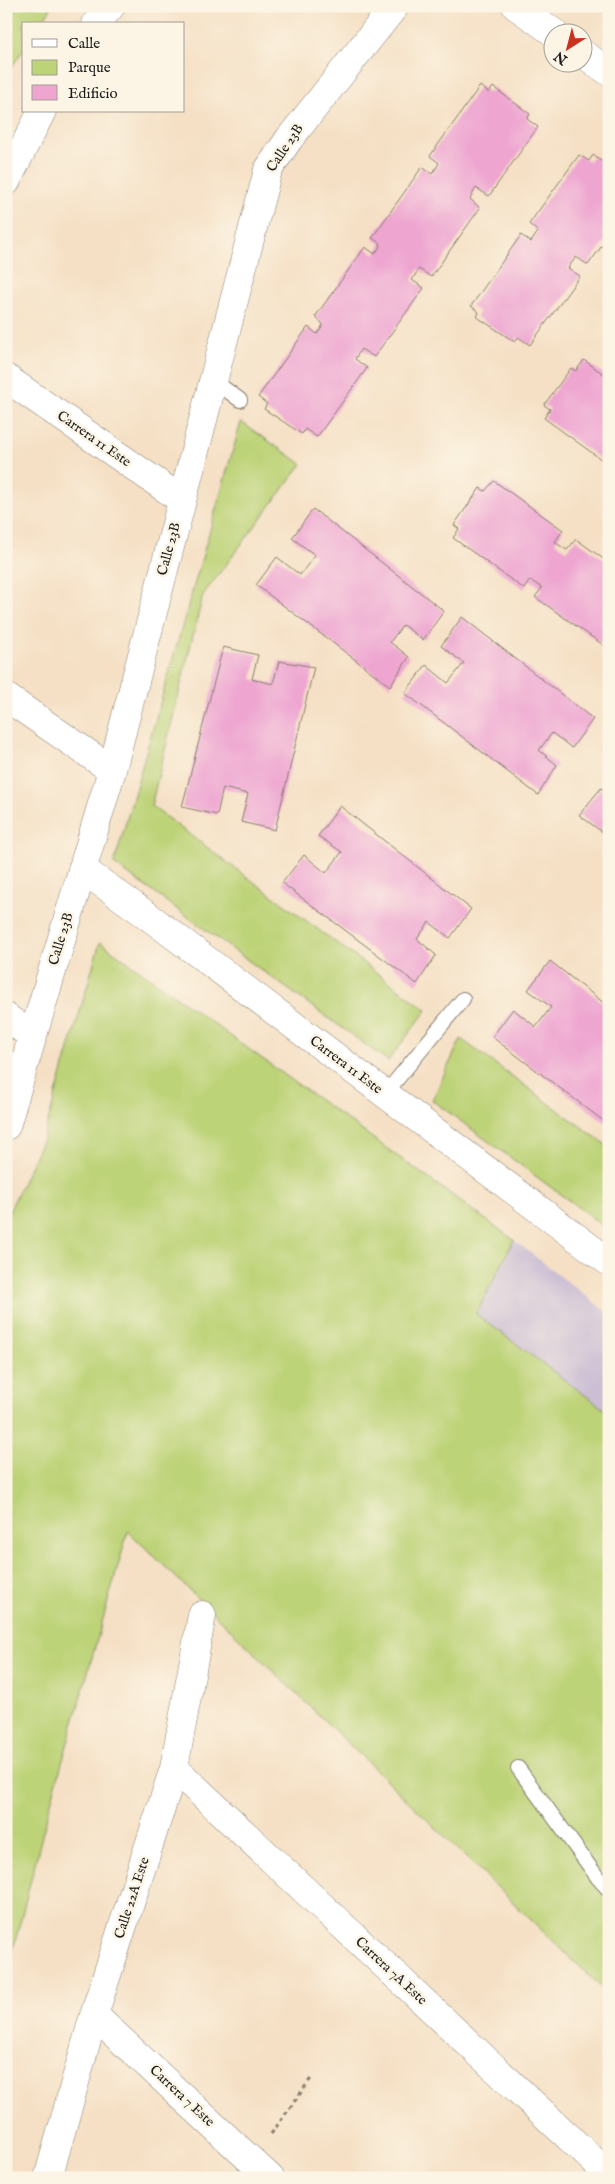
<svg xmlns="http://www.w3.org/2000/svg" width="615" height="2184" viewBox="0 0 615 2184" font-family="'IM FELL English',serif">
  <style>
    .industrial { fill: #ccbfd4 }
    .green { fill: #bdd378; stroke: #6c784a }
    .building { fill: #eea6d1 }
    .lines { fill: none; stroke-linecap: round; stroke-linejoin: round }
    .lane-casing { stroke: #887e70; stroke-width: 16 }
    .street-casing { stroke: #887e70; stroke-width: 29 }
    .path { stroke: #887e70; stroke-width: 3; stroke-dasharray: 4 4; stroke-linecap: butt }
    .lane { stroke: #fff; stroke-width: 14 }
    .street { stroke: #fff; stroke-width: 28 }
    .labels { text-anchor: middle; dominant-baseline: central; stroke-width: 5; stroke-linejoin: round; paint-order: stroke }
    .street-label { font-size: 14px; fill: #1c1c1c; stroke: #fcf5e5 }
  </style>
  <rect width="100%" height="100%" fill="#fcf5e5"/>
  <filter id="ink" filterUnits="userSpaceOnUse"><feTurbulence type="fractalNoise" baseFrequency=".02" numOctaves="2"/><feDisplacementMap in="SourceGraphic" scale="10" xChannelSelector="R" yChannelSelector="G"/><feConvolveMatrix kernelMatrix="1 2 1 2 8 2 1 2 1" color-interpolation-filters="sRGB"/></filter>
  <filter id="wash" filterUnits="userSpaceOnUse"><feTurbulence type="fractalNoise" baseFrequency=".0096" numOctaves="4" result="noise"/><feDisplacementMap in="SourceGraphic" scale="20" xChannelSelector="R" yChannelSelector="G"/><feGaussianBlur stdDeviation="1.12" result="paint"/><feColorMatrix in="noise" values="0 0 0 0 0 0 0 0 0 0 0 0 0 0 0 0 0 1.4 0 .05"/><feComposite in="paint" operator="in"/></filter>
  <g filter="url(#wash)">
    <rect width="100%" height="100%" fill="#f5e0c5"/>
    <path class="industrial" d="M514 1240 609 1314V1413L476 1314Z"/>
    <path class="green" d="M6 6H52L41 24H24V49L6 75Z
      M241 422 302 464 203 595 151 806 427 1010 388 1061 114 864Z
      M100 942 514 1240 476 1314 609 1413V1995L128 1531 47 1816 6 1978V1218L43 1139Z
      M461 1039 609 1147V1230L432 1100Z"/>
    <g id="blocks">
      <path class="building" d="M480 86 489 93 493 87 530 114 527 119 538 127 489 196 476 188 470 199 480 208 431 277 419 269 415 275 412 280 424 288 374 357 361 349 355 359 367 368 317 437 305 429 302 434 264 409 267 404 258 397 308 327 317 334 321 329 323 324 315 317 365 247 375 254 379 248 381 244 372 238 422 167 432 174 436 168 439 163 430 156Z
        M579 155 589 161 593 155 609 167V236L588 265 576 257 568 268 580 276 530 345 518 337 515 342 477 317 479 312 471 306 521 235 531 242 535 236 538 232 529 224Z
        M584 360 609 378V465L544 418 550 409 544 405 571 368 576 371Z
        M494 481 563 530 555 542 562 547 567 550 576 539 609 563V644L606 647 535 597 542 588 530 580 524 589 453 538 459 529 454 525 480 488 485 491Z
        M313 509 444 611 423 640 403 625 390 642 409 657 390 686 256 585 277 557 300 575 315 555 292 538Z
        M462 617 593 719 572 748 552 733 539 750 557 765 538 795 405 693 426 665 448 683 464 663 441 646Z
        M223 647 258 655 252 679 273 684 279 661 314 667 275 830 241 822 248 794 223 788 217 815 182 807Z
        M601 788 609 794V837L579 815Z
        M340 806 471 909 450 938 429 922 417 939 436 955 417 984 282 883 304 855 326 873 342 852 318 836Z
        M550 961 609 1007V1125L492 1037 513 1009 536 1027 551 1007 528 990Z"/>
    </g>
  </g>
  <g filter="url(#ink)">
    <use href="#blocks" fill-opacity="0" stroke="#887e70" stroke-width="1"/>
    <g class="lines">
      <defs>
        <path id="lane" d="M213 380 240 400
          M385 1094 463 999
          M518 1768 598 1878 609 1890"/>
        <path id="street" d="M516 6 553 32
          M96 24 111 6
          M582 53 609 72
          M6 182 42 111
          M6 378 182 500
          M6 697 112 770
          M82 869 148 916 609 1262
          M6 1017 32 1036
          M6 1126 112 770 268 170 289 139 395 6
          M174 1768 609 2175
          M94 2015 270 2178
          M48 2178 94 2015 174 1768 202 1615"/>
      </defs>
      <use href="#lane" class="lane-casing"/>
      <use href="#street" class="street-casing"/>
      <path class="path" d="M271 2134 312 2077"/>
      <use href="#lane" class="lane"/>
      <use href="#street" class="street"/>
    </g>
  </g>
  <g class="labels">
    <g class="street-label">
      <text transform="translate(285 148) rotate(-56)">Calle 23B</text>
      <text transform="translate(94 439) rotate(35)">Carrera 11 Este</text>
      <text transform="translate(169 549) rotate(-75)">Calle 23B</text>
      <text transform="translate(61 939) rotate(-73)">Calle 23B</text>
      <text transform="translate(346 1065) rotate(37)">Carrera 11 Este</text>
      <text transform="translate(132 1898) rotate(-72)">Calle 22A Este</text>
      <text transform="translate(391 1971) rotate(43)">Carrera 7A Este</text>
      <text transform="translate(182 2096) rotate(43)">Carrera 7 Este</text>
    </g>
  </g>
  <rect width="615" height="2184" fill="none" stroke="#fcf5e5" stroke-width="25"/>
  <rect x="22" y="22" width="162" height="90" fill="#fcf5e5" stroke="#a29e95"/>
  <rect x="32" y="39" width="25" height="8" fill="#ffffff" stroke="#a29e95"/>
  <text x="68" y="48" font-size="15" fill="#1c1c1c">Calle</text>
  <rect x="32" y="60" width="25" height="15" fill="#bdd378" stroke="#a29e95"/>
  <text x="68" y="72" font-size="15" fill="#1c1c1c">Parque</text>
  <rect x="32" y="85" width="25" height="15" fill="#eea6d1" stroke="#a29e95"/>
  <text x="68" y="98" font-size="15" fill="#1c1c1c">Edificio</text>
  <g transform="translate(568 48) rotate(216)"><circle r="24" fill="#fcf5e5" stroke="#a29e95"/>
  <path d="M0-4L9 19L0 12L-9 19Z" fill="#c8321e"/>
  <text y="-8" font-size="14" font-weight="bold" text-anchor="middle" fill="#1c1c1c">N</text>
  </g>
</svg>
